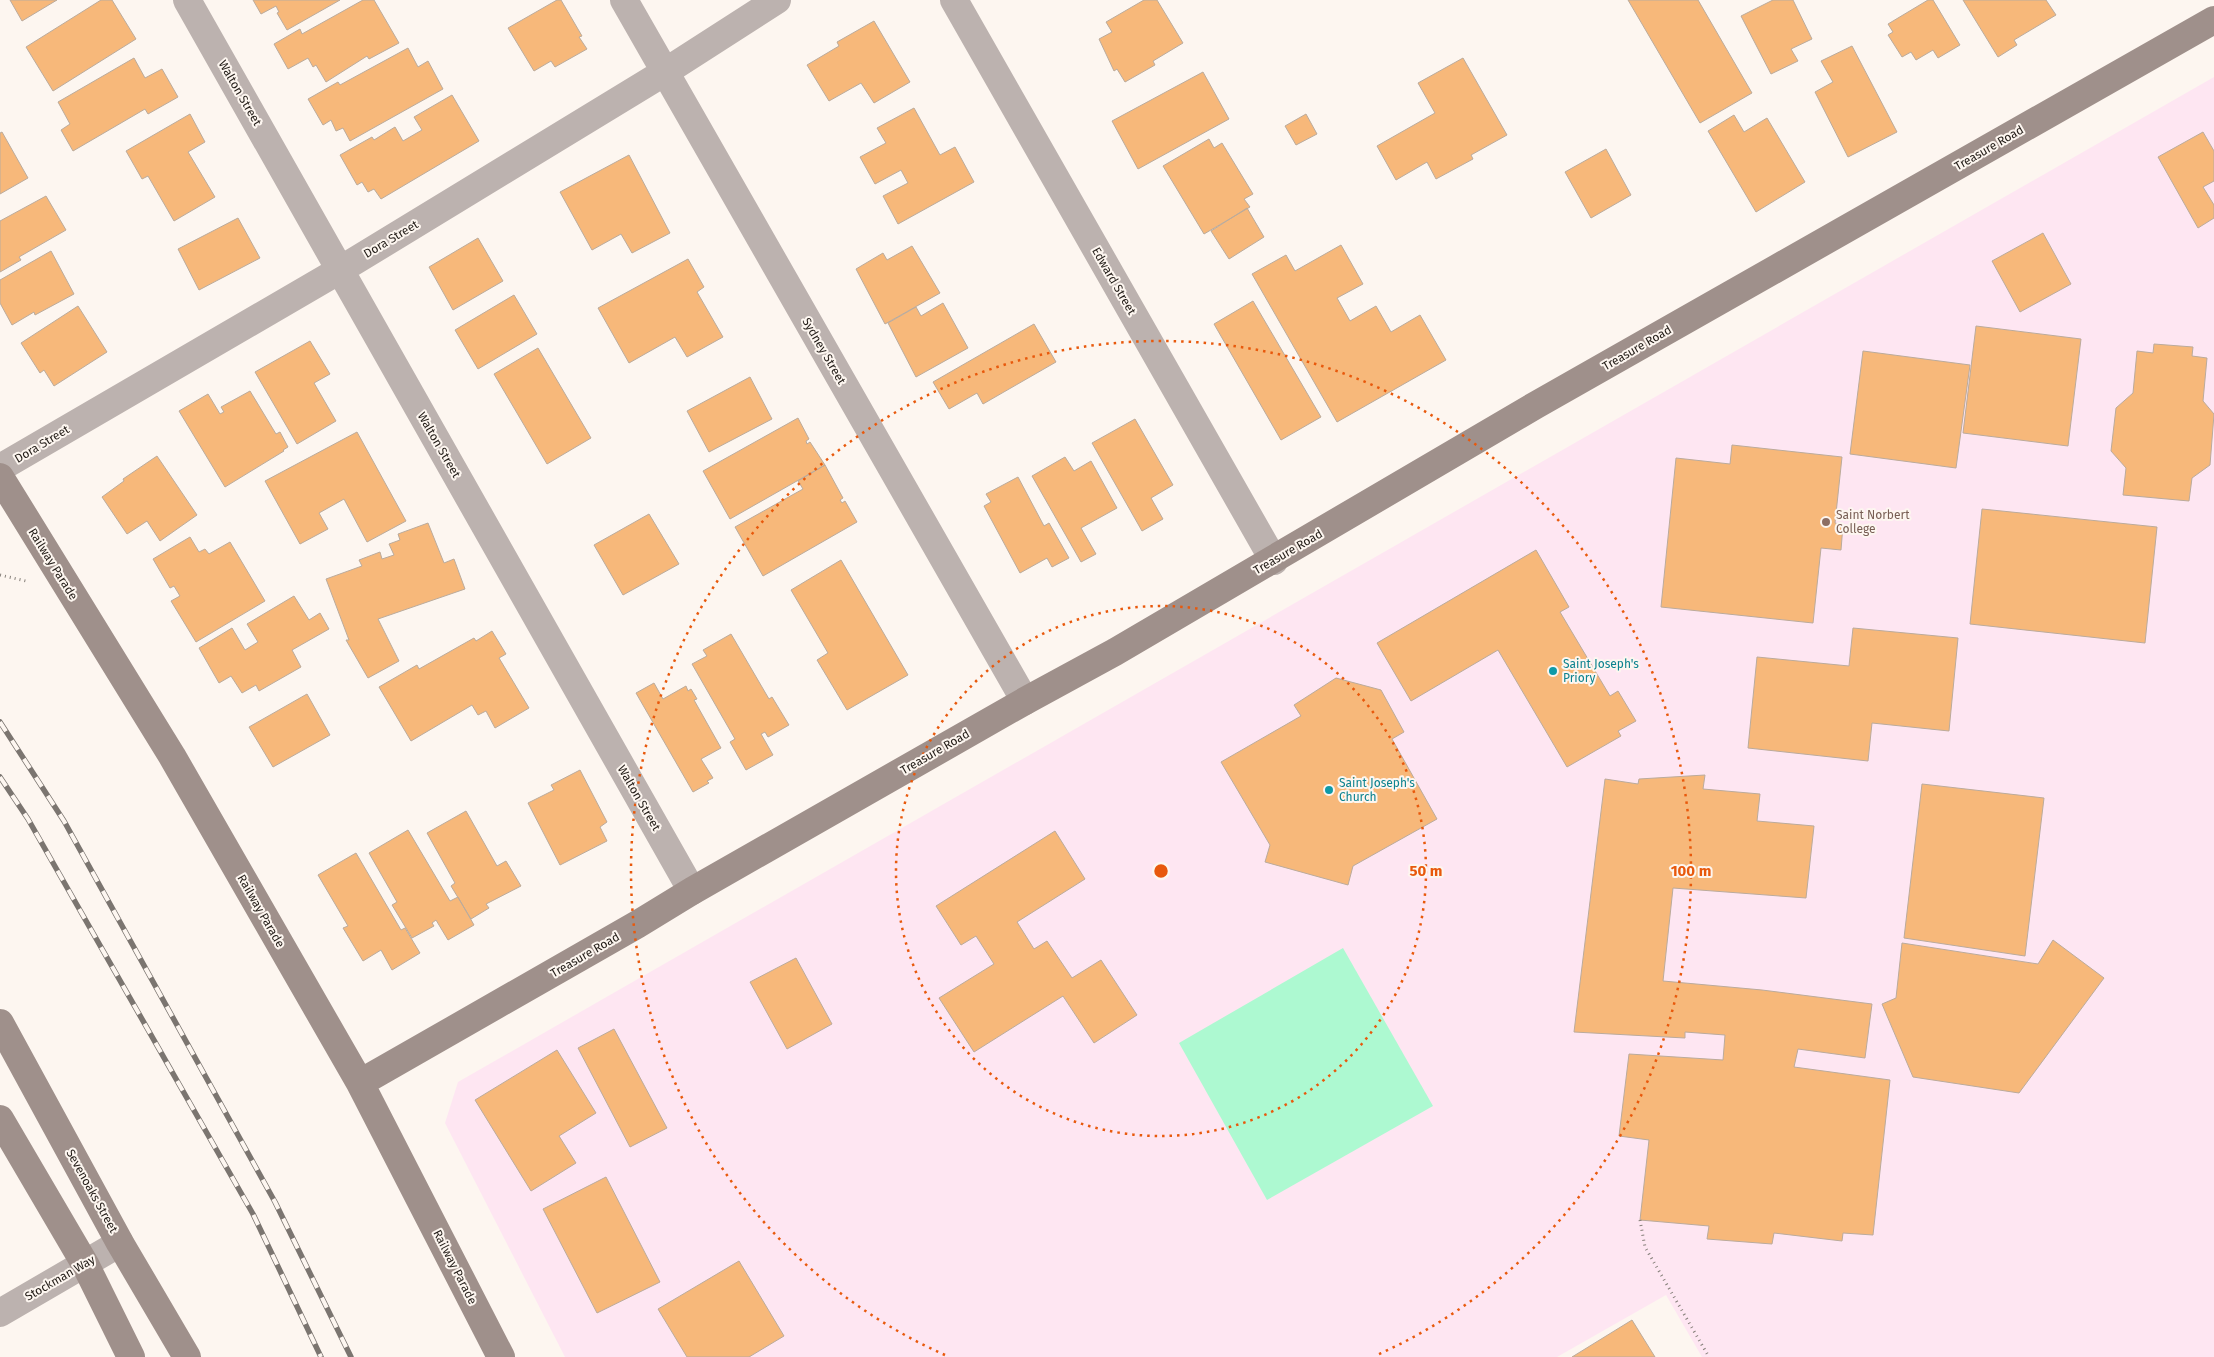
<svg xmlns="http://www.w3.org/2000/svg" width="2214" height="1357" viewBox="0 0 2214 1357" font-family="'Fira Sans',sans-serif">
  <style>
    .education { fill: #fee6f2 }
    .green { fill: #adf9d1 }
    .building { fill: #f7b87a; stroke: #bbab9c }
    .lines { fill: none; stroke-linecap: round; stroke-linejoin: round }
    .path { stroke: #87817b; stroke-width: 3; stroke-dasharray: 1 4; stroke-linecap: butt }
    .street { stroke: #bcb2af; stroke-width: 28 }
    .secondary { stroke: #9f908b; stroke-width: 28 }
    .rail-casing { stroke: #7b7570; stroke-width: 5.5 }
    .rail { stroke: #fdf6f0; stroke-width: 4; stroke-dasharray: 11; stroke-linecap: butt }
    .ring { fill: none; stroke: #e8590c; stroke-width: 2.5; stroke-dasharray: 2.5 5 }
    .education-dot { fill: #8d6e63; stroke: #fdf6f0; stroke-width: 2 }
    .culture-dot { fill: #0f9aa8; stroke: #fdf6f0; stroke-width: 2 }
    .labels { text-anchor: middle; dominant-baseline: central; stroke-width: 4; stroke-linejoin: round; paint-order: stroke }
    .street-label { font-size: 12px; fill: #221c17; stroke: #fdf6f0 }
    .education-label { font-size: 12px; fill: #785e54; stroke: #fdf6f0; text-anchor: start }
    .culture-label { font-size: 12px; fill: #0d838f; stroke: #fdf6f0; text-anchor: start }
    .centre { fill: #e8590c; stroke: #fdf6f0; stroke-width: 2.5 }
    .ring-label { font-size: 15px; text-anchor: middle; font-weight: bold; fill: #e8590c; stroke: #fdf6f0; stroke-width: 4; stroke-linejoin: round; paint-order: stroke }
  </style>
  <rect width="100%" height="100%" fill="#fdf6f0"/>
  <path class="education" d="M2214 77V1357H1702L1666 1295 1557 1357H565L445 1123 458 1082Z"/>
  <path class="green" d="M1343 948 1433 1106 1267 1200 1179 1043Z"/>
  <path class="building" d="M10 0H57L22 21Z
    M101 0H112L136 39 53 91 26 47Z
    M253 0H340L287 30 277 13 279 12 276 6 261 14Z
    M363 0H374L399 43 369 59 367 56 326 82 316 65 313 67 308 58 288 69 274 44 300 29 302 34Z
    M557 0H561L582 36 579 37 587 49 555 67 551 61 534 71 508 28Z
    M1144 0H1157L1183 43 1153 61 1155 65 1125 82 1117 69 1114 71 1099 39 1112 32 1106 22Z
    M1628 0H1698L1752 93 1700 123Z
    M1773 0H1793L1812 39 1791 49 1798 61 1771 74 1741 16Z
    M1928 0H1933L1960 45 1938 58 1933 50 1916 60 1911 52 1902 57 1888 35 1893 32 1888 24Z
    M1963 0H2046L2056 15 2014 40 2017 45 1998 57Z
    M874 21 910 82 874 103 861 83 829 101 807 65 839 46 837 42Z
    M1852 46 1897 132 1848 157 1815 92 1833 82 1821 61Z
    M408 48 418 67 428 61 443 89 350 141 343 128 336 131 331 120 323 125 308 99 338 82 340 85Z
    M134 58 145 78 162 69 178 97 148 114 145 109 73 151 61 130 70 124 58 102Z
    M1463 58 1507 135 1471 155 1473 159 1436 179 1427 162 1396 180 1377 146 1435 113 1418 83Z
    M1203 72 1229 119 1138 169 1112 121Z
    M452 95 479 141 381 199 374 189 368 192 362 182 357 185 340 155 372 137 374 140 395 127 403 141 422 130 414 117Z
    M914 108 940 155 955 147 974 182 898 224 883 196 908 183 901 170 875 184 860 157 886 143 877 128Z
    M190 114 205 142 188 152 215 197 174 221 148 176 142 179 126 151Z
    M1306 114 1317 134 1296 145 1285 126Z
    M1734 115 1744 132 1767 118 1805 182 1756 212 1708 131Z
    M2 132 28 178 0 194V133Z
    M2203 132 2214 151V181L2203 187 2214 205V218L2198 228 2158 157Z
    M1209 139 1214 148 1222 143 1253 194 1244 199 1250 207 1204 234 1163 166Z
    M1606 149 1631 195 1591 218 1565 172Z
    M629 155 670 233 632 253 621 234 592 250 560 192Z
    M46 196 66 230 19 257 21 260 0 272V221Z
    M1247 208 1264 237 1229 259 1211 231Z
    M238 218 260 258 199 290 178 249Z
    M2043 233 2071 284 2020 312 1992 261Z
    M478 238 503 281 453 310 429 267Z
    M1341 245 1363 284 1337 298 1350 321 1376 306 1391 332 1420 315 1446 360 1337 422 1252 274 1286 255 1295 271Z
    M912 246 940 293 885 324 856 269 883 253 887 260Z
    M51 251 74 294 35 315 34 312 12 325 0 303V280Z
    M688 259 704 287 697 292 723 337 687 357 675 337 629 363 598 308Z
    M514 295 537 334 478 369 455 330Z
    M1253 301 1321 417 1281 440 1214 324Z
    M943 303 968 348 916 377 888 323 916 307 921 316Z
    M78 306 107 352 54 386 44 370 40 373 21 343Z
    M1034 324 1056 362 983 404 977 393 949 409 933 382Z
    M1976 326 2081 339 2068 446 1963 433Z
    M310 341 330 374 314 383 336 421 297 444 255 372Z
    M2154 344 2193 347 2192 356 2207 358 2203 401 2214 414 2210 465 2192 478 2189 501 2123 495 2126 468 2111 451 2116 408 2133 393 2137 351 2153 353Z
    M538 348 591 438 547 464 494 374Z
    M1863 351 1970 365 1956 468 1850 454Z
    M750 377 772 419 709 452 687 411Z
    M250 391 276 434 280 432 288 447 283 450 284 451 225 487 179 411 208 394 220 414 224 412 221 407Z
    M798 418 809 439 806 441 807 444 810 442 825 465 730 519 703 471Z
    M1135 419 1173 485 1151 498 1163 519 1142 531 1092 443Z
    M357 432 406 521 367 542 344 499 319 513 328 529 300 544 265 481Z
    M1732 445 1842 457 1835 523 1843 525 1841 550 1821 548 1813 623 1661 607 1676 458 1730 464Z
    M157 456 197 515 160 541 147 521 127 534 102 497 124 481 123 479Z
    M1065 457 1074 471 1091 461 1117 508 1081 528 1096 554 1081 562 1032 476Z
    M825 465 843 498 840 500 842 503 845 501 857 522 763 576 735 527 803 489 798 481Z
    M1018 477 1044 526 1049 523 1069 558 1052 567 1047 558 1020 573 984 506 991 502 986 494Z
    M1982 509 2157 527 2145 643 1970 624Z
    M649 514 679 564 623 595 594 545Z
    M428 523 444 563 454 559 465 589 378 619 399 661 368 678 346 640H349L326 579 362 566 359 560 380 552 382 559 394 555 389 544 400 540 398 534Z
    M190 537 199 552 205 549 209 554 230 542 265 601 196 642 171 601 180 596 174 586 170 588 153 559Z
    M1536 550 1569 607 1560 612 1610 696 1618 691 1636 721 1618 731 1621 736 1567 767 1498 650 1411 701 1377 643Z
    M841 560 908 675 847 710 817 660 828 653 791 590Z
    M294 596 309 620 320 613 329 629 292 650 301 667 259 691 256 685 242 693 231 676 219 683 199 648 232 628 245 650 258 642 247 624Z
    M1853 628 1958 638 1949 731 1872 723 1868 761 1748 748 1757 657 1849 666Z
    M492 631 506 654 499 658 529 708 495 728 486 711 478 715 472 705 411 741 379 687 417 665 419 669 474 638 476 641Z
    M731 634 769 699 772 697 789 725 768 737 765 732 761 734 773 755 746 770 730 742 735 739 692 664 707 656 703 650Z
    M1336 678 1381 690 1404 732 1392 739 1437 819 1353 866 1348 885 1265 862 1270 845 1221 762 1301 716 1294 705Z
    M654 683 663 699 686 686 688 691 691 689 697 699 694 700 721 748 701 759 713 778 707 781 709 783 693 792 636 693Z
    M307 694 330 735 273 767 249 727Z
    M580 770 607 822 600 827 607 841 560 865 528 803 554 790 551 785Z
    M1705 775 1703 789 1760 794 1757 821 1814 826 1806 898 1673 888 1663 981 1762 990 1872 1004 1865 1058 1798 1049 1794 1067 1890 1080 1873 1235 1843 1233 1842 1241 1774 1233 1772 1244 1707 1239 1709 1226 1640 1220 1649 1140 1619 1136 1629 1054 1723 1060 1725 1035 1685 1032V1038L1574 1032 1605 779 1638 784 1639 779Z
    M1922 784 2044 798 2025 956 1904 938Z
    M466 811 497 866 506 861 521 886 486 904 489 908 471 919 451 886 455 883 427 833Z
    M408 830 450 901 458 897 474 925 448 940 436 920 432 923 434 926 412 938 392 905 397 902 369 853Z
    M1055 831 1085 879 1017 922 1034 949 1047 941 1072 978 1101 960 1137 1015 1094 1043 1063 996 974 1052 939 998 994 964 976 936 961 945 936 906Z
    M356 853 401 930 405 928 420 953 392 970 381 950 363 961 343 928 348 926 318 875Z
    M2053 940 2104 978 2019 1093 1913 1077 1882 1004 1896 998 1902 943 2038 964Z
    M796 958 832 1024 787 1049 750 982Z
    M614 1029 667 1128 630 1147 578 1048Z
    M557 1050 596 1113 559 1136 576 1163 531 1191 475 1100Z
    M606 1177 660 1282 597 1313 543 1209Z
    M739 1261 784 1336 749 1357H687L658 1309Z
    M1632 1320 1655 1357H1572Z"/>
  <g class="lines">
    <path class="path" d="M0 575 26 581
      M1640 1220 1645 1247 1709 1357"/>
    <path class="street" d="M187 0 692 891
      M624 0 1025 701
      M954 0 1274 561
      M0 468 340 270 665 72 777 0
      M0 1313 120 1243"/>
    <path class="secondary" d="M0 477 172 756 360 1083 501 1357
      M0 1023 120 1243 187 1357
      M360 1083 638 924 692 891 1025 701 1115 652 1536 405 2214 20
      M0 1119 85 1264 131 1357"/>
    <defs>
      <path id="rail" d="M0 722 64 821 275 1202 351 1357
        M0 777 28 819 253 1214 321 1357"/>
    </defs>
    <use href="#rail" class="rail-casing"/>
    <use href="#rail" class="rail"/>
  </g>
  <g class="ring">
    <circle cx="1161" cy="871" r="265"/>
    <path d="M945 1355A530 530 0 1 1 1377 1355"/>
  </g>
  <circle class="education-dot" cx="1826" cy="522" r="5"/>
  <g class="culture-dot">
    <circle cx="1553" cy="671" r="5"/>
    <circle cx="1329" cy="790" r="5"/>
  </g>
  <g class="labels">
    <g class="street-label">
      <text transform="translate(240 93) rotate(60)">Walton Street</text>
      <text transform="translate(1989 148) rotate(-30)">Treasure Road</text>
      <text transform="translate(391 239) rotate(-31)">Dora Street</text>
      <text transform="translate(1114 281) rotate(60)">Edward Street</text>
      <text transform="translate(1637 348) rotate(-30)">Treasure Road</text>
      <text transform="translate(824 351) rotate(60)">Sydney Street</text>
      <text transform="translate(42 444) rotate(-31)">Dora Street</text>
      <text transform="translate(439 445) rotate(60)">Walton Street</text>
      <text transform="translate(1288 552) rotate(-30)">Treasure Road</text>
      <text transform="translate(53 564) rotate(58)">Railway Parade</text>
      <text transform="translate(935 752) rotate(-30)">Treasure Road</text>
      <text transform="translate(639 798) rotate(60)">Walton Street</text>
      <text transform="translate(261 911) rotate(60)">Railway Parade</text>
      <text transform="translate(585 955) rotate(-30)">Treasure Road</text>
      <text transform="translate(92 1191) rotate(61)">Sevenoaks Street</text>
      <text transform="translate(455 1267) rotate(63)">Railway Parade</text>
      <text transform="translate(60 1278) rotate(-30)">Stockman Way</text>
    </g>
    <g class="education-label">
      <text x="1836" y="515">Saint Norbert<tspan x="1836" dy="14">College</tspan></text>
    </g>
    <g class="culture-label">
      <text x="1563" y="664">Saint Joseph's<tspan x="1563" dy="14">Priory</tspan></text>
      <text x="1339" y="783">Saint Joseph's<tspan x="1339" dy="14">Church</tspan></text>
    </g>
  </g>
  <circle cx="1161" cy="871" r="8" class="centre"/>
  <g class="ring-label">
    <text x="1426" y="876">50 m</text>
    <text x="1691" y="876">100 m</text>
  </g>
</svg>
